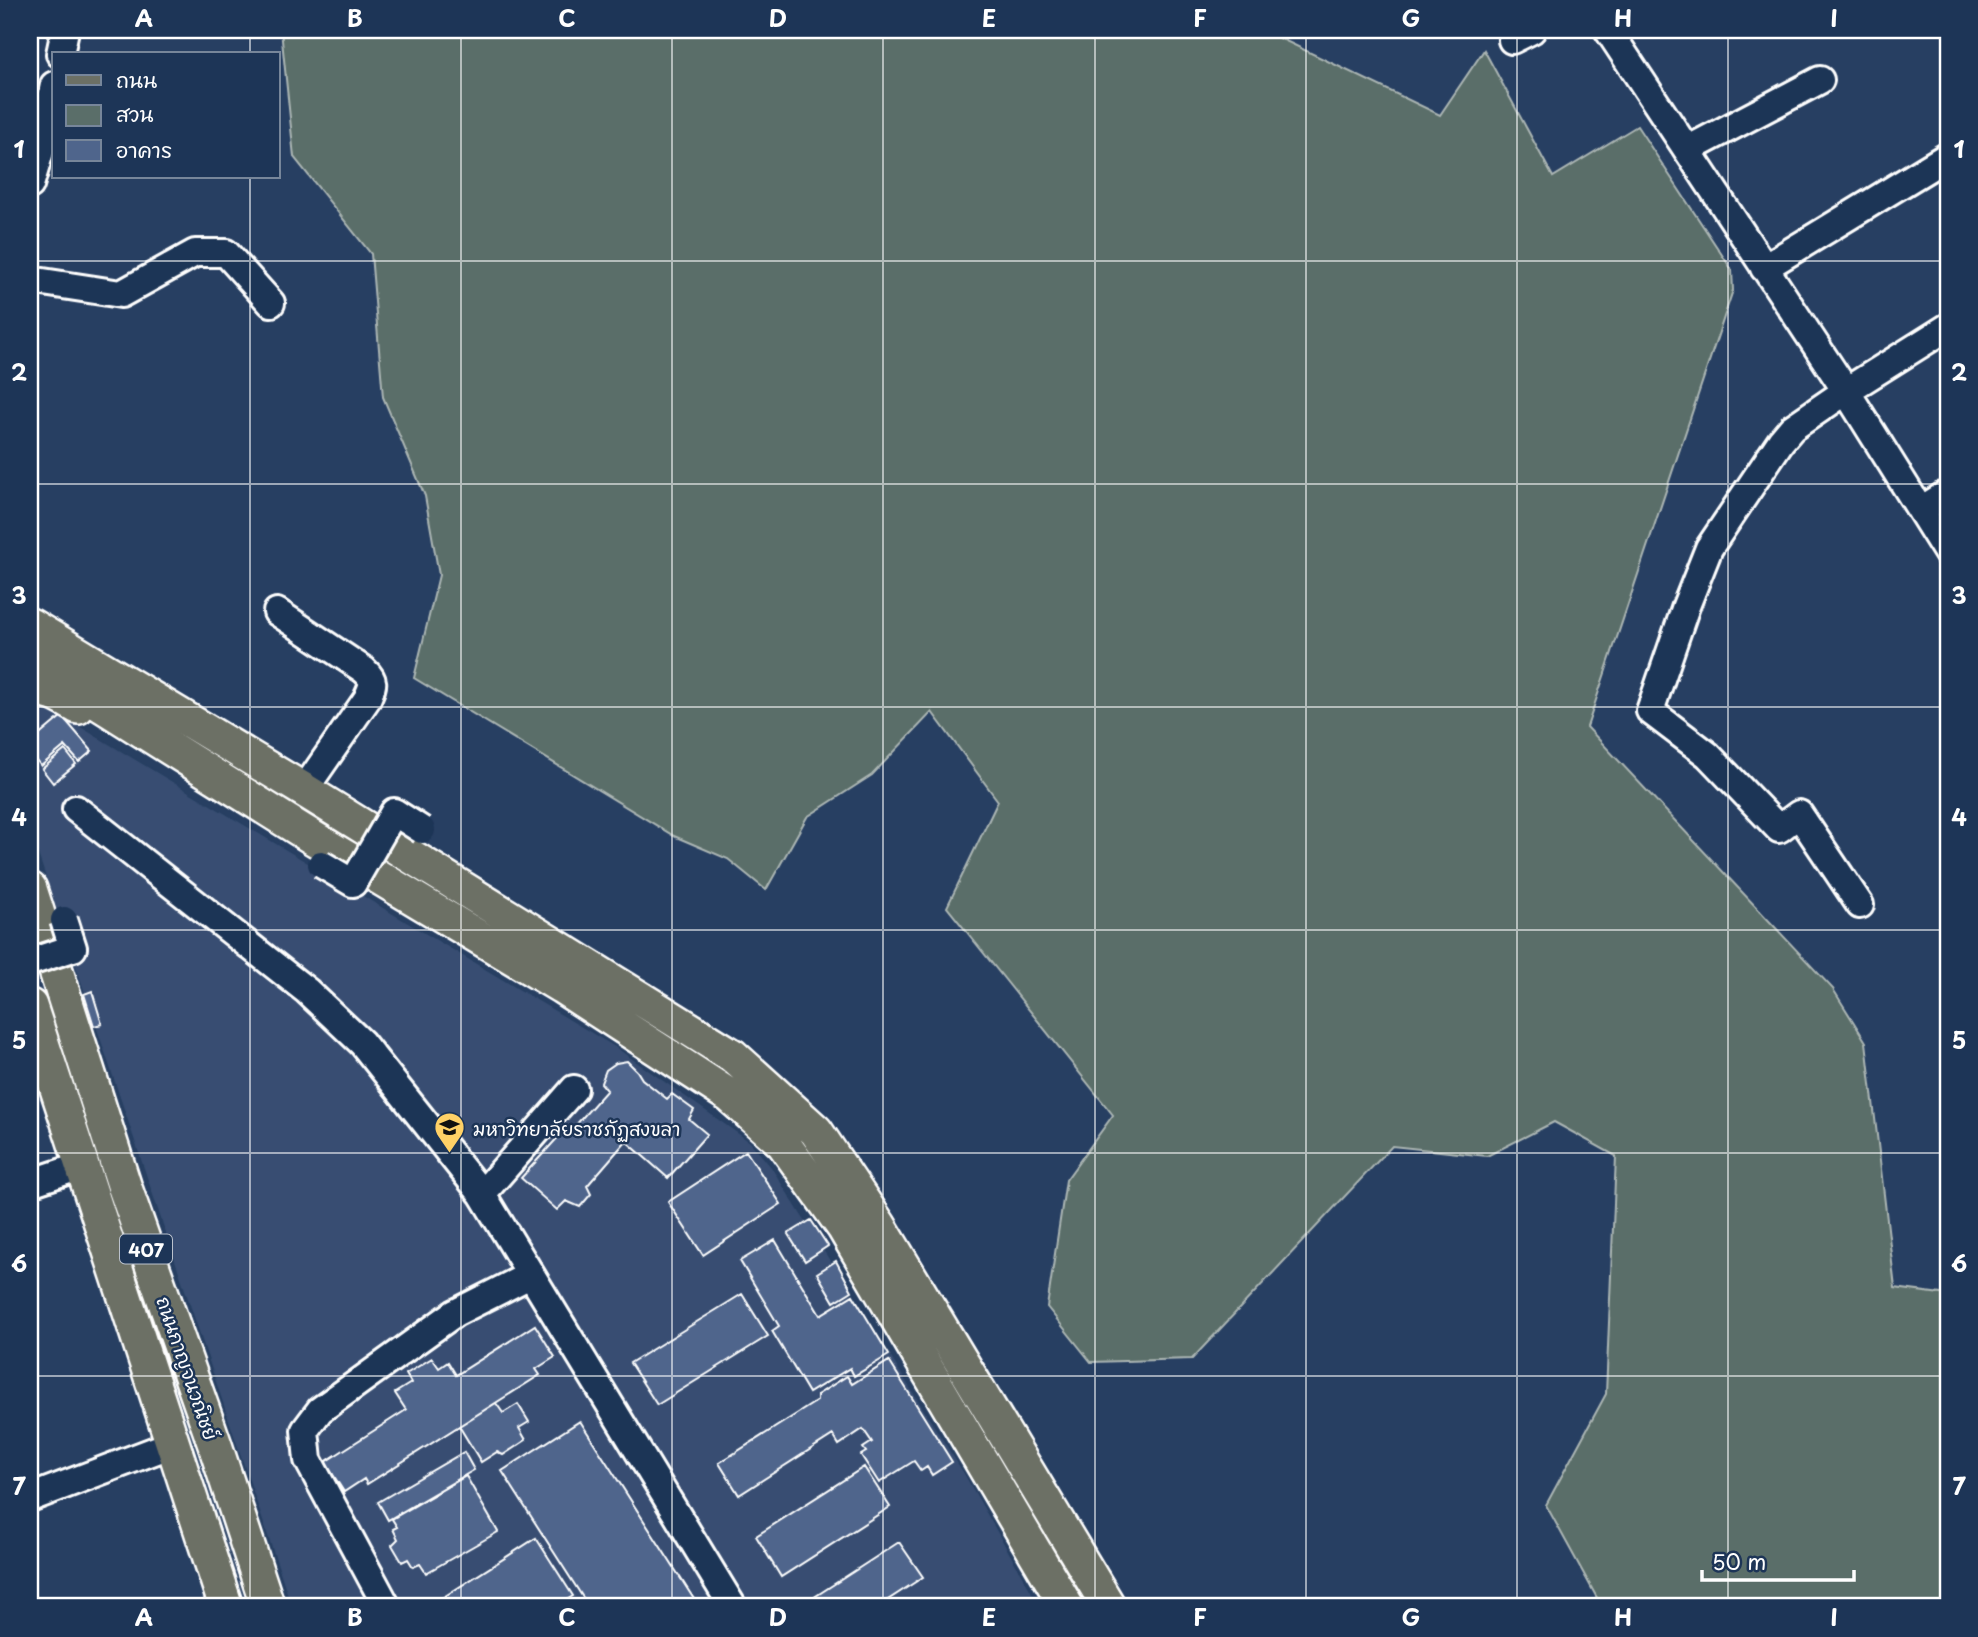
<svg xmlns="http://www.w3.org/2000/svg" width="1978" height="1637" viewBox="0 0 1978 1637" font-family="'Playpen Sans','Playpen Sans Thai',sans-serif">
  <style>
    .built { fill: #374e72 }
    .green { fill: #5a6e69; stroke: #acb6b4; stroke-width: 2 }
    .building { fill: #4f658c; stroke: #fff; stroke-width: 2 }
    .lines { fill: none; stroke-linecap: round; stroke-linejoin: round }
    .minor-casing { stroke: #fff; stroke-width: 32 }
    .major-casing { stroke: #fff; stroke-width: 38 }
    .minor { stroke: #1d3557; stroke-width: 26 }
    .major { stroke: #6c7065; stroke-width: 33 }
    .minor-bridge-casing { stroke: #fff; stroke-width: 32; stroke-linecap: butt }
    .minor-bridge { stroke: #1d3557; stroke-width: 26 }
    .grid { fill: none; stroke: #fff; stroke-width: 2; stroke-opacity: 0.55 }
    .labels { text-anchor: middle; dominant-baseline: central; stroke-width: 5; stroke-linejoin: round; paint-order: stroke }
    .shield { fill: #1d3557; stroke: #bbc2cd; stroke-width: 2 }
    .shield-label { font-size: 18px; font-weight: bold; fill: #fff }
    .poi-label { font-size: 19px; fill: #fff; stroke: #1d3557; text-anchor: start }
    .street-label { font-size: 19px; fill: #fff; stroke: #1d3557 }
    .neatline { fill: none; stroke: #fff; stroke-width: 2.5 }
    .grid-label { font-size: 23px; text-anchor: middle; font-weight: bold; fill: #fff }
  </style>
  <rect width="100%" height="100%" fill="#273f62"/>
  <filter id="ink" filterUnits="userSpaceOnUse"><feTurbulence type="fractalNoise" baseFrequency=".0143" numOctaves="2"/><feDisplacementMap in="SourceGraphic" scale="14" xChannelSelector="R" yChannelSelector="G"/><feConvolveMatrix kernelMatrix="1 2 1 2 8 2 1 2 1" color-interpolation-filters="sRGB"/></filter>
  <g filter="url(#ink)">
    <path class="built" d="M47 707 615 1047 750 1142 771 1167 963 1472 1040 1607H292L30 830V714Z"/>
    <path class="green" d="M281 30H1269L1273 35 1440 115 1484 50 1553 177 1637 126 1732 270 1733 290 1587 727 1833 989 1866 1042 1895 1288 1948 1295V1607H1602L1546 1505 1606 1394 1616 1156 1554 1122 1487 1156 1392 1146 1192 1359 1091 1362 1047 1307 1066 1180 1113 1115 947 907 998 801 932 712 872 775 807 817 766 890 728 859 674 836 414 678 439 575 425 496 383 397 371 254 294 157Z"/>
    <path class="building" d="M62 716 92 751 79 762 65 746 41 766 30 752V743Z
      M65 750 76 764 53 783 42 769Z
      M92 991 102 1024 94 1026 84 994Z
      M627 1061 637 1071 642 1079 667 1099 672 1094 694 1110 689 1119 707 1134 668 1178 626 1141 587 1186 591 1194 580 1207 566 1201 557 1210 521 1178 561 1134 566 1136 607 1090 601 1083 606 1070 616 1063Z
      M746 1151 781 1204 703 1255 668 1202Z
      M811 1220 828 1246 805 1261 788 1234Z
      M775 1240 820 1315 853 1295 889 1355 854 1376 850 1368 809 1393 772 1331 779 1326 740 1261Z
      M836 1261 852 1291 834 1302 817 1273Z
      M742 1294 768 1336 657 1405 630 1363Z
      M535 1325 555 1357 536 1369 540 1375 367 1484 364 1479 344 1492 325 1462 406 1410 395 1393 411 1383 406 1374 432 1358 439 1368 448 1362 456 1375Z
      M889 1361 952 1462 932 1475 927 1467 921 1471 914 1461 879 1483 861 1455 866 1452 863 1448 872 1442 863 1429 839 1445 833 1435 739 1495 719 1463 817 1401V1395L847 1376 852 1384Z
      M496 1403 503 1413 518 1404 529 1422 519 1428 526 1440 503 1455 497 1452 481 1462 459 1426Z
      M580 1421 699 1607H589L502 1471Z
      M464 1452 474 1470 388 1520 378 1502Z
      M864 1467 890 1507 781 1577 756 1536Z
      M466 1476 498 1532 426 1573 420 1564 413 1567 408 1559 402 1562 392 1545 398 1539 393 1529 397 1527 392 1519Z
      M536 1538 573 1596 555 1607H428Z
      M899 1542 923 1577 877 1607H799Z"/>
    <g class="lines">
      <defs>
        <path id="minor" d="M1608 30 1846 391 1948 554
          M1512 40 1532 30
          M60 54 65 30
          M1687 150 1820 80
          M30 185 41 148 54 85
          M1764 268 1946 157
          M30 280 121 294 195 253H226L271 303
          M1921 510 1948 493
          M277 612 364 670C376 681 373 685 367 699L304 790
          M76 809 307 991 362 1043 482 1194 733 1607
          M1860 905 1799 814 1779 829 1708 755 1650 711 1686 606 1709 548 1781 441 1792 428 1846 391 1948 327
          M30 1183 81 1166
          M482 1194 574 1089
          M30 1498 172 1444
          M387 1607 308 1460 305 1430 320 1410 455 1313 530 1275"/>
        <path id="major" d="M30 625 304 790 733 1056 816 1131 879 1225 1109 1607
          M30 660 315 839 562 987 730 1096 783 1143 844 1228 1067 1607
          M30 691C50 689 61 697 78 707
          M30 889 125 1188 215 1445 268 1607
          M30 1006 226 1607"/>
      </defs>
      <use href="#minor" class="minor-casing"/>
      <use href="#major" class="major-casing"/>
      <use href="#minor" class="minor"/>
      <use href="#major" class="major"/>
      <defs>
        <path id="minor-bridge" d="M321 864 353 883 394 812 422 830
          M30 962 73 948 64 920"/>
      </defs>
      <use href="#minor-bridge" class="minor-bridge-casing"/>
      <use href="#minor-bridge" class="minor-bridge"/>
    </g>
  </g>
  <path class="grid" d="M250 30V54M461 30V1607M672 30V1607M883 30V1607M1095 30V1607M1306 30V1607M1517 30V1607M1728 30V1607M250 177V1607M30 261H1948M30 484H1948M30 707H1948M30 930H1948M30 1153H1948M30 1376H1948"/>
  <defs>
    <symbol id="university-pin" viewBox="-11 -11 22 30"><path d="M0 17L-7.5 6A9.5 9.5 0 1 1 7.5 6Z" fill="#ffd166" stroke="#1d3557"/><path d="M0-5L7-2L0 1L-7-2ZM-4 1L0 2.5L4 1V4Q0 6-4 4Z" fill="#111"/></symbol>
  </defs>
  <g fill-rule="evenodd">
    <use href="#university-pin" x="432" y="1110" width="35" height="47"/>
  </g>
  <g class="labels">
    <rect class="shield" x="120" y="1234.5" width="52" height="29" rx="5"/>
    <g class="shield-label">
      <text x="146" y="1249">407</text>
    </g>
    <g class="poi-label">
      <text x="473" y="1128">มหาวิทยาลัยราชภัฏสงขลา</text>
    </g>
    <g class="street-label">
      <text transform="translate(188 1368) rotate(71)">ถนนกาญจนวณิชย์</text>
    </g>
  </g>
  <rect width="1978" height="1637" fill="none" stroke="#1d3557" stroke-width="77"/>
  <rect x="52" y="52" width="228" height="126" fill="#1d3557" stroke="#77869a" stroke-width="2"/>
  <rect x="66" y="75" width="35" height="10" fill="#6c7065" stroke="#77869a" stroke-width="2"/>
  <text x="116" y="88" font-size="21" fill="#ffffff">ถนน</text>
  <rect x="66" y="105" width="35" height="21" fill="#5a6e69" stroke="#77869a" stroke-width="2"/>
  <text x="116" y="122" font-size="21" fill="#ffffff">สวน</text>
  <rect x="66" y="140" width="35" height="21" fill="#4f658c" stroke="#77869a" stroke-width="2"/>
  <text x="116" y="158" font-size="21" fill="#ffffff">อาคาร</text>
  <path d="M1702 1570v10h152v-10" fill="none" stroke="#ffffff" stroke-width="3.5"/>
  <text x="1712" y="1570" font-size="21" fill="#ffffff" stroke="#1d3557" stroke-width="5" paint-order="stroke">50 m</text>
  <rect x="38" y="38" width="1902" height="1560" class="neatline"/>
  <g class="grid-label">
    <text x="144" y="27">A</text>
    <text x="355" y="27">B</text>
    <text x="567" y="27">C</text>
    <text x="778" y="27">D</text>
    <text x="989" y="27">E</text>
    <text x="1200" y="27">F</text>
    <text x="1411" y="27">G</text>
    <text x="1623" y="27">H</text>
    <text x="1834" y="27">I</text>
    <text x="19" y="158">1</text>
    <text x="1959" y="158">1</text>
    <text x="19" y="381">2</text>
    <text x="1959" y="381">2</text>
    <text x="19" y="604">3</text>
    <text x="1959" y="604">3</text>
    <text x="19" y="826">4</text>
    <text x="1959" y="826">4</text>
    <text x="19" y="1049">5</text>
    <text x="1959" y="1049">5</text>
    <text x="19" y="1272">6</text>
    <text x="1959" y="1272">6</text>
    <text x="19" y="1495">7</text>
    <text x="1959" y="1495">7</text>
    <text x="144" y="1626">A</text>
    <text x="355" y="1626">B</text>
    <text x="567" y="1626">C</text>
    <text x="778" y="1626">D</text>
    <text x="989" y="1626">E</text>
    <text x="1200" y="1626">F</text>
    <text x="1411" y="1626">G</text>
    <text x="1623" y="1626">H</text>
    <text x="1834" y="1626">I</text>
  </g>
</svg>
